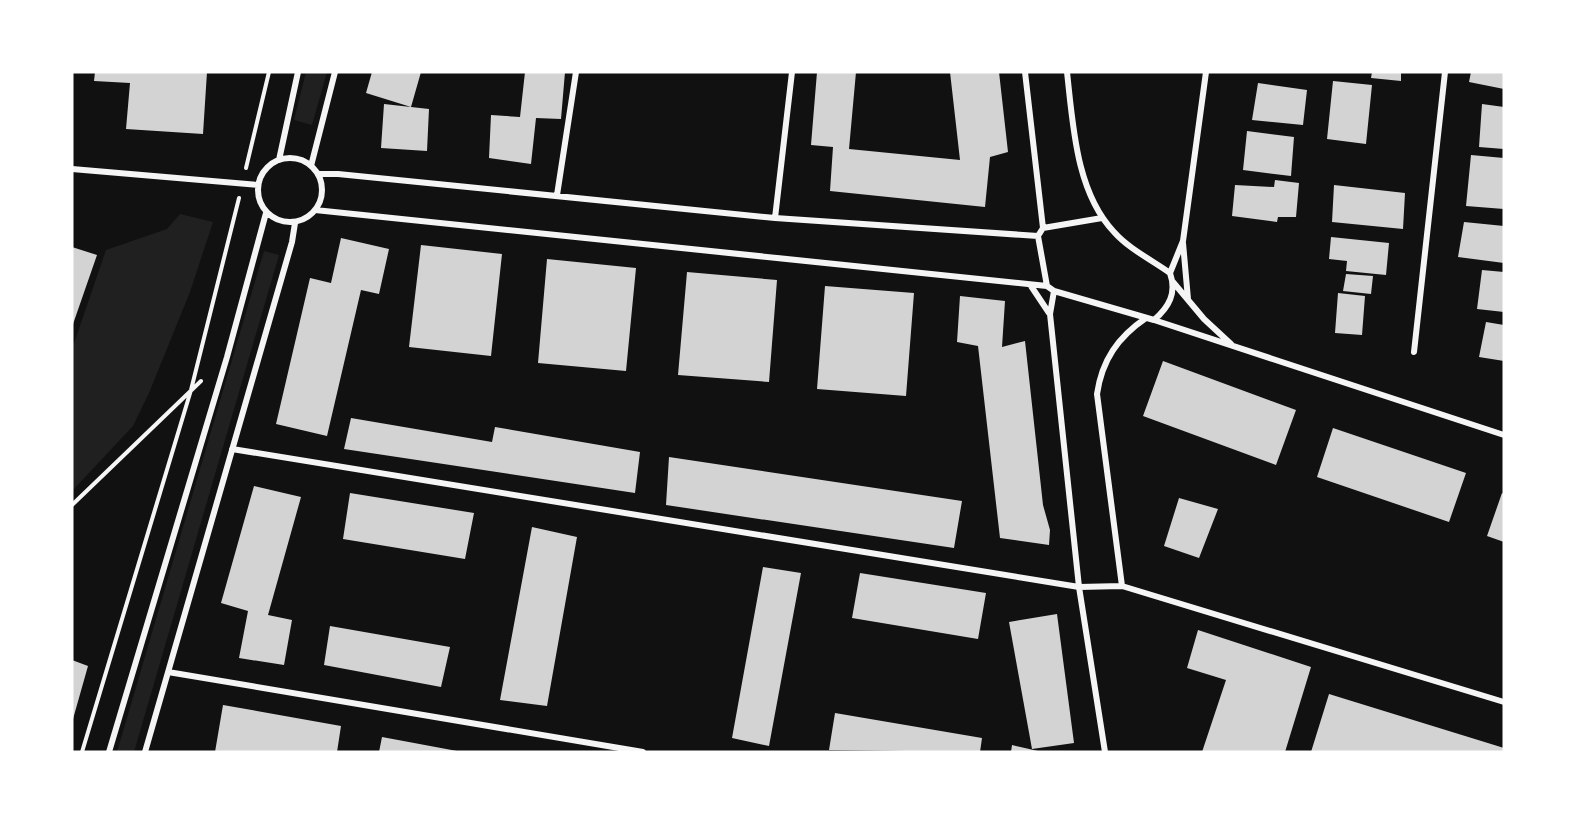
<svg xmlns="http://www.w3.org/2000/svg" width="1576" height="824" viewBox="0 0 1576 824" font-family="'DejaVu Sans',sans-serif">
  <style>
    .green { fill: #202020 }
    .building { fill: #d3d3d3 }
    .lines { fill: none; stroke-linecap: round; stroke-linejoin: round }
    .path { stroke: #f5f5f5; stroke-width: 4 }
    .minor { stroke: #f5f5f5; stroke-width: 6 }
  </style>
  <rect width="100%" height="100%" fill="#111"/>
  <path class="green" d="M306 72H327L312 125 294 120Z
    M180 214 213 222 190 292 149 393 133 426 72 491V349L106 250 167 229Z
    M264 251 279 255 134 752H117Z"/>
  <path class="building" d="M95 72H207L203 134 126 129 130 83 94 81Z
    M372 72H421L411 107 366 93Z
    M525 72H565L561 119 536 118 531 164 489 158 491 115 520 117Z
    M817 72H856L849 149 960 160 950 72H999L1008 152 990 157 985 207 830 191 833 147 811 145Z
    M1372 72H1401V81L1371 78Z
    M1471 72H1504V89L1469 82Z
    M1333 81 1372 85 1366 144 1327 139Z
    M1258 83 1307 90 1303 125 1252 120Z
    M384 104 429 109 427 151 381 148Z
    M1482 104 1504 107V149L1479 147Z
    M1247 131 1294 137 1291 176 1243 170Z
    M1471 155 1504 158V209L1466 206Z
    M1275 180 1299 183 1296 217H1278L1277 222 1232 216 1235 185 1274 187Z
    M1334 185 1405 193 1403 229 1332 222Z
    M1464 222 1504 226V263L1458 257Z
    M1331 237 1389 243 1386 275 1346 271 1347 261 1329 259Z
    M341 238 389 249 379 294 361 290 327 436 276 424 310 278 331 283Z
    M421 245 502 254 491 356 409 347Z
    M72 247 97 255 72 327Z
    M547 259 636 268 626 371 538 363Z
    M1482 270 1504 272V312L1477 309Z
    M687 272 777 280 769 382 678 375Z
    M1346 274 1373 276 1371 294 1343 291Z
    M825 286 914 293 906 396 817 389Z
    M1338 293 1365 296 1362 335 1335 333Z
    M960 296 1005 301 1002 347 1025 341 1043 505 1050 530 1049 545 1000 538 978 346 957 342Z
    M1486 322 1504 325V361L1479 357Z
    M1163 361 1296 410 1276 465 1143 416Z
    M351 418 492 442 495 427 640 452 635 493 344 449Z
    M1333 428 1466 473 1449 522 1317 477Z
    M669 457 962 501 954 548 666 505Z
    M254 486 301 497 268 615 292 620 284 665 239 658 248 611 221 603Z
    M350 493 474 513 465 559 343 539Z
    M1502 493 1504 494V542L1487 536Z
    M1179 498 1218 509 1199 558 1164 546Z
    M532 527 577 537 547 706 500 700Z
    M763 567 801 573 769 746 732 738Z
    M860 573 986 593 978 639 852 618Z
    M1057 614 1074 743 1032 749 1009 622Z
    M330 626 450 647 441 687 324 665Z
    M1198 630 1311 667 1285 752H1202L1226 680 1187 668Z
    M72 660 88 666 73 719H72Z
    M1329 694 1504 748V752H1311Z
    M223 705 341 726 337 752H215Z
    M835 713 982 738 980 752 829 750Z
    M382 737 457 751V752H379Z
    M1012 745 1038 751V752H1011Z"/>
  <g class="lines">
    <path class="path" d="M246 168 269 72
      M72 505 201 381
      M82 752 191 390 239 198"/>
    <path class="minor" d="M1025 72 1043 228
      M1067 72C1073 125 1076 192 1114 232 1129 249 1152 260 1170 273 1177 293 1169 307 1154 320L1054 291 1047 286 1038 236 1043 228 1102 218
      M258 190a32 32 0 1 1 64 0a32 32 0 1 1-64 0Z
      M279 160 298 72
      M311 166 335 72
      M72 169 258 185
      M318 174H338L775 218 1038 236
      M557 195 576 72
      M315 210 1047 286
      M775 218 792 72
      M1183 243 1188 299
      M1170 273 1183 241 1206 72
      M1173 282 1204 319 1231 344
      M1031 286 1049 313
      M1054 291 1050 314 1079 587 1105 752
      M1154 320 1504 435
      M1414 352 1445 72
      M232 449 1079 587 1122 586 1504 702
      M1122 586 1097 394C1102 360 1118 337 1146 318
      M168 672 643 752
      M109 752 227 357 266 213
      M145 752 292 242 295 223"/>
  </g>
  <rect width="1576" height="824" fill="none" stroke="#ffffff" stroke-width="147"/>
</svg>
